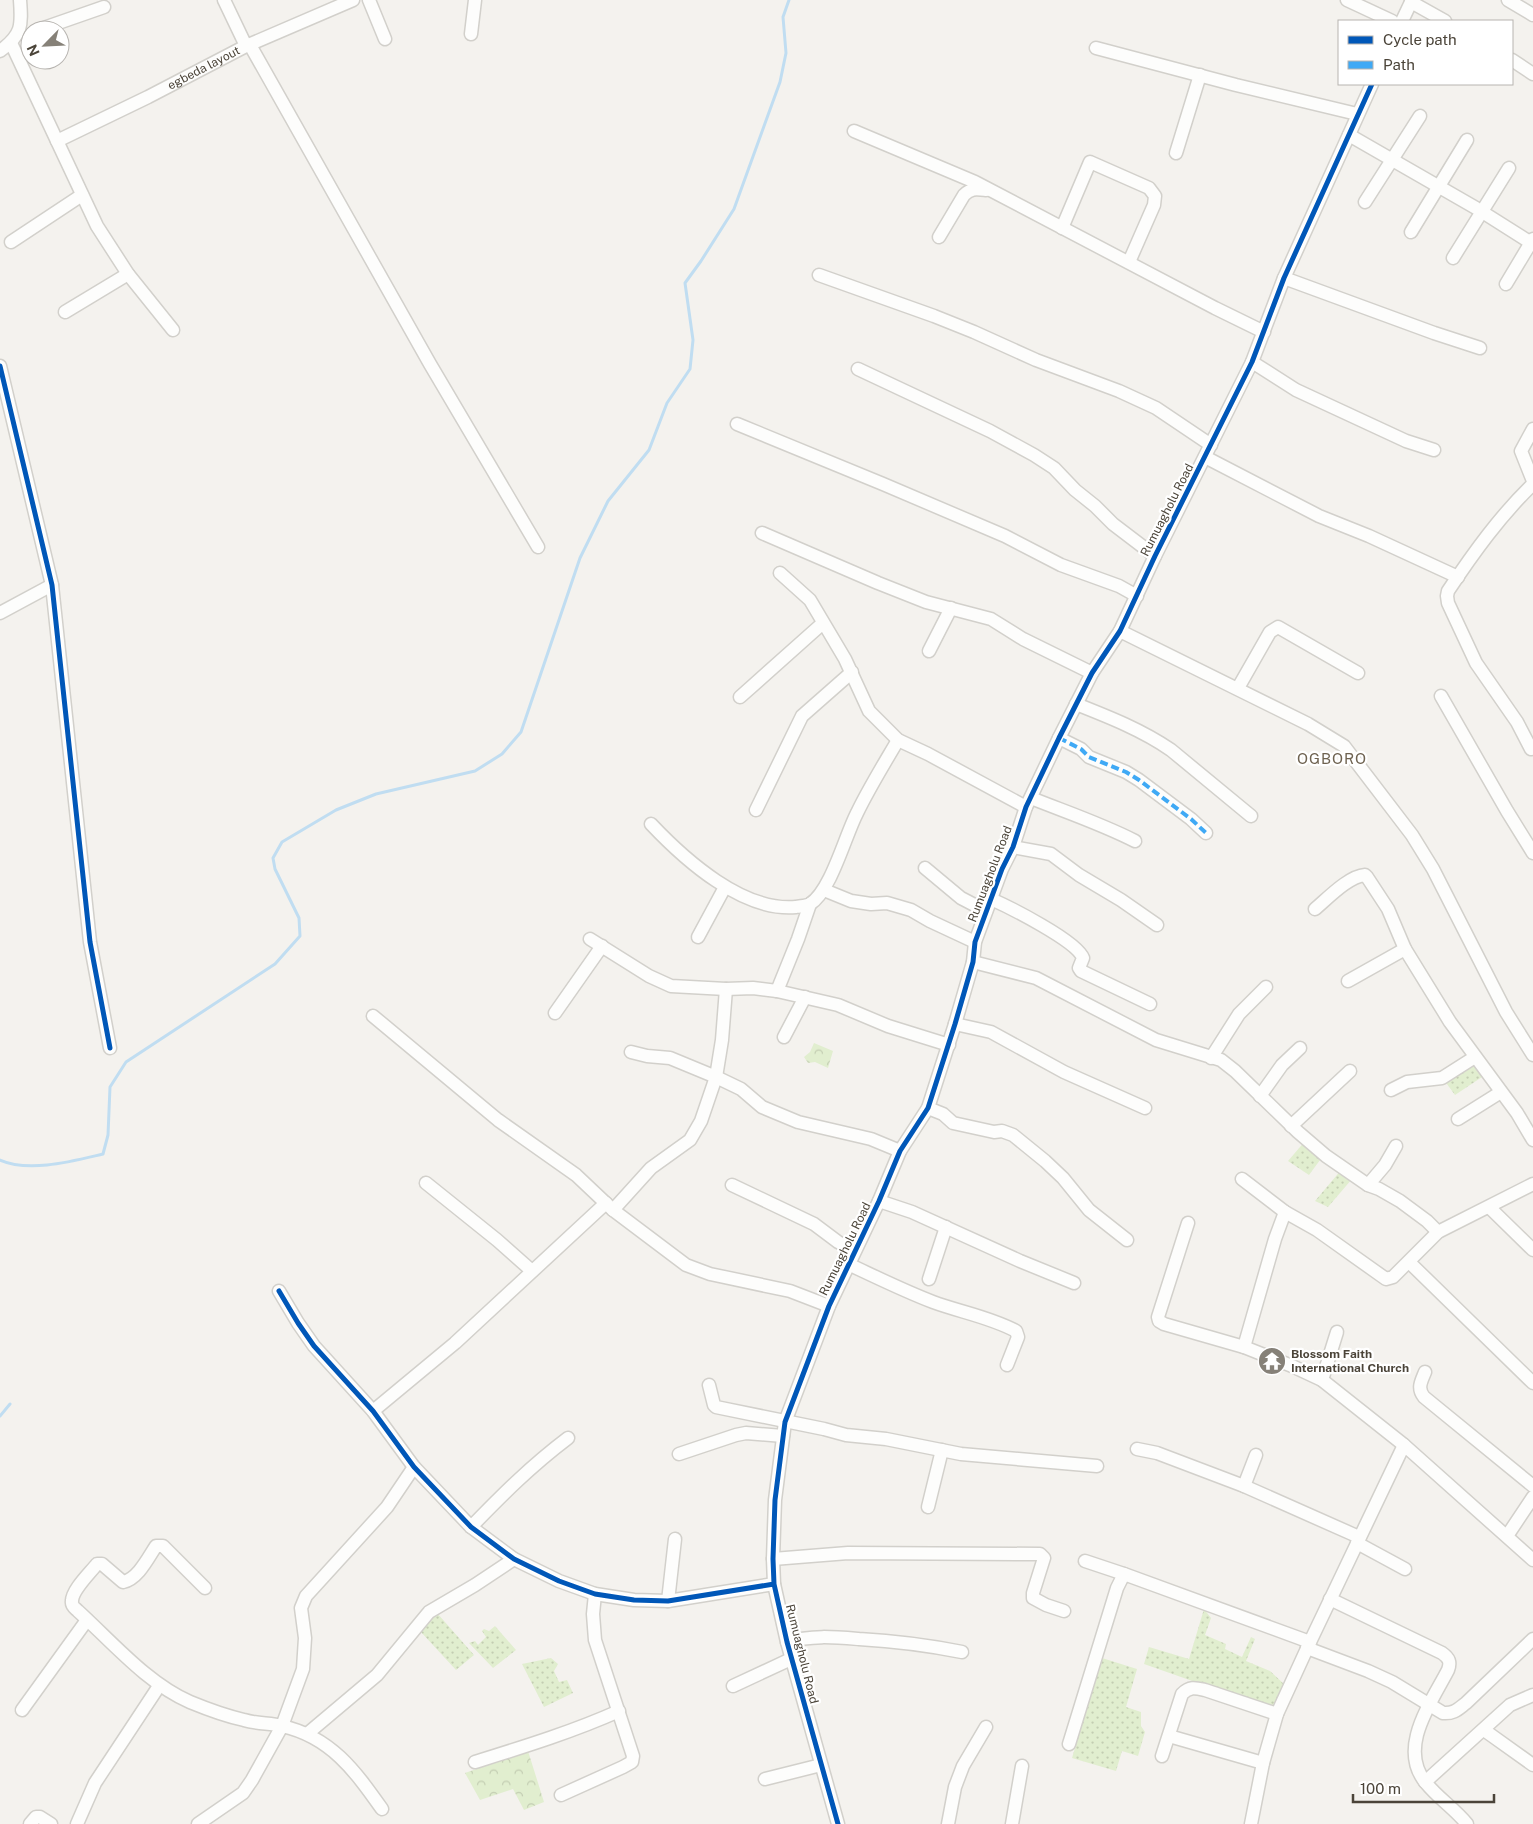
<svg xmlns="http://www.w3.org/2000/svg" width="1533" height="1824" viewBox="0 0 1533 1824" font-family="'Public Sans',sans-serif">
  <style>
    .grass { fill: url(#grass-dots) }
    .forest { fill: url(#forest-crowns) }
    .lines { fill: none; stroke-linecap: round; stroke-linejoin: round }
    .stream { stroke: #c0ddf1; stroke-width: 3 }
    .minor-casing { stroke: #d2d0cb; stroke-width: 15 }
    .minor { stroke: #fdfdfc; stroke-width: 12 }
    .quiet { stroke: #3fa9f5; stroke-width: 4; stroke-dasharray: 8 4; stroke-linecap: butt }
    .cycleway-casing { stroke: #fff; stroke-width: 8 }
    .cycleway { stroke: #0057b8; stroke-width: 5 }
    .labels { text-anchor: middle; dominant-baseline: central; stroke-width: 4.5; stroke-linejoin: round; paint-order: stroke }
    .street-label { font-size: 12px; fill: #4b4439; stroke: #fff }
    .poi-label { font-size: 12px; font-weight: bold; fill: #4b4439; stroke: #fff; text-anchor: start }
    .quarter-label { font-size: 15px; letter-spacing: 1px; fill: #6e6250; stroke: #fff }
  </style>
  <defs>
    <pattern id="grass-dots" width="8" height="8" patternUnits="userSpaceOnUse" patternTransform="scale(1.25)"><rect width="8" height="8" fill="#e1eecf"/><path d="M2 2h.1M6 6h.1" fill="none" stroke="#c3cdb2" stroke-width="1.8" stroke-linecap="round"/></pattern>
    <pattern id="forest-crowns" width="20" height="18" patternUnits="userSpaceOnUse" patternTransform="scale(1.25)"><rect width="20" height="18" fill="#e1eecf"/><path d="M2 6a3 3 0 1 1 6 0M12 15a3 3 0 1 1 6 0" fill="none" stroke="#c3cdb2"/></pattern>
  </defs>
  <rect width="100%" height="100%" fill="#f4f2ee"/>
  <path class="grass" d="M1475 1063 1485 1075 1455 1095 1444 1080Z
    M1306 1140 1323 1156 1309 1175 1288 1161Z
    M1342 1169 1352 1179 1328 1207 1315 1201Z
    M1204 1609 1211 1618 1205 1635 1226 1644 1225 1649 1242 1657 1251 1637 1255 1639 1246 1661 1270 1671 1285 1685 1275 1710 1144 1664 1149 1647 1189 1659Z
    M437 1613 474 1655 456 1670 420 1631Z
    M495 1626 516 1650 493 1668 469 1643 475 1641 478 1645 486 1637 482 1631 484 1629 489 1631Z
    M551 1658 558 1664 554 1671 559 1682 567 1680 573 1693 544 1707 522 1664Z
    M1102 1658 1137 1669 1126 1707 1141 1712V1726L1145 1732 1138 1756 1122 1751 1116 1771 1072 1758Z"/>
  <path class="forest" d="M814 1043 833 1051 828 1068 815 1062 808 1063 804 1057 810 1052Z
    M528 1751 544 1802 524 1810 513 1789 480 1800 465 1773Z"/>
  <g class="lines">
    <path class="stream" d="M0 1160C29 1173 73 1161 103 1154L108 1135 110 1087 126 1062 275 964 300 936 299 918 275 869 273 858 282 842 336 810 376 794 475 771 502 754 521 732 580 558 608 501 649 450 667 403 690 369 693 340 685 283 701 261 734 209 780 82 786 53 783 17 789 0
      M0 1416 10 1404"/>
    <defs>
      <g id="minor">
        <path d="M224 0 246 46"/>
        <path d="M369 0 385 39"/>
        <path d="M1347 0 1392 21"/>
        <path d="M1508 0 1533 15"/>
        <path d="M1411 2 1445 21"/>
        <path d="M1402 21 1412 0"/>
        <path d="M38 30 104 7"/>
        <path d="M471 34 475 0"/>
        <path d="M11 43 97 226 128 274 173 330"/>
        <path d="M250 45 430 364 538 547"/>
        <path d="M1096 48 1236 85 1357 114"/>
        <path d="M0 51C22 35 22 26 20 0"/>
        <path d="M1512 60 1533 74"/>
        <path d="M854 131 975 182 1215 308 1264 332"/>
        <path d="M1349 135 1476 208 1533 244"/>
        <path id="s1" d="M57 141 148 97 246 46 353 0"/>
        <path d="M1176 153 1200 75"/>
        <path d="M1365 202 1420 116"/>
        <path d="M1062 228 1090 162 1149 188 1155 196 1154 205 1129 262"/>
        <path d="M1411 232 1467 140"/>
        <path d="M939 237 964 195C971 188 976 189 986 190"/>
        <path d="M11 242 82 195"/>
        <path d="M1453 258 1509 168"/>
        <path d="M819 275 934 316 974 332 1036 360 1119 391 1156 408 1211 445"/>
        <path d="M1284 278 1434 333 1480 348"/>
        <path d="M1506 284 1533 239"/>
        <path d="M65 312 128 274"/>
        <path d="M1252 362 1296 390 1406 441 1434 450"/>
        <path d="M0 366 52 585 90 942 110 1048"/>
        <path d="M858 369 990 431 1034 455 1054 468 1075 490 1095 506 1113 524 1155 556"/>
        <path d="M737 424 883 484 1005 536 1061 565 1119 586 1137 596"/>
        <path d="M1533 429 1521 451 1533 481"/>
        <path d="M1205 457 1319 516 1369 536 1458 577"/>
        <path d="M762 533 878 583 926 602 991 619 1023 639 1092 673"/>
        <path d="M780 573 810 600 845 659 869 711 898 740 928 754 1026 807"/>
        <path d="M0 613 52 585"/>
        <path d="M1120 631 1308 724 1344 746 1412 835 1433 869 1506 1012 1533 1055"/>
        <path d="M929 651 951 608"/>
        <path d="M1238 688 1270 632 1278 627 1358 673"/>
        <path d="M1441 696 1507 811 1533 853"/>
        <path d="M740 697 823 623"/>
        <path d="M1076 704C1109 717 1142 730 1171 750L1251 816"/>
        <path d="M1059 738 1081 749 1089 757 1126 772 1139 780 1191 819 1206 833"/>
        <path d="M1531 749 1517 722 1476 663 1448 603 1447 596 1448 591C1474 552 1500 516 1533 484"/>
        <path d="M1031 798C1066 812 1102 824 1135 841"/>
        <path d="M756 810 802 716 852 672"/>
        <path d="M651 824C685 860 743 912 796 907 800 906 807 906 810 904 831 891 845 836 857 813 869 788 884 764 898 740"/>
        <path d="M1013 847 1051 854 1079 875 1121 900 1157 925"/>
        <path d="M925 868 961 898 986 911"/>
        <path d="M824 890 851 901 871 904 887 903 911 910 930 921 975 942"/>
        <path d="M991 899C1009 907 1077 941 1083 958L1079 968 1081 971 1150 1004"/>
        <path d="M1315 909C1328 898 1349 876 1365 875L1367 877 1388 909 1405 949 1450 1022 1517 1113 1533 1140"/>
        <path d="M698 937 725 887"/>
        <path d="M590 939 649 976 671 986 726 989 753 988 777 991 838 1005 888 1026 949 1045"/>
        <path d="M973 962 1036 978 1156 1040 1221 1060 1235 1071 1298 1132 1326 1156 1368 1185 1379 1189 1400 1201 1427 1221 1438 1232"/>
        <path d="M1348 981 1405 949"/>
        <path d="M777 991 798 939 810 904"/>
        <path d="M555 1013 602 946"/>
        <path d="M373 1016 498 1120 576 1175 613 1210 686 1265 710 1274 790 1291 829 1306"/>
        <path d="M955 1024 991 1032 1064 1072 1145 1108"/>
        <path d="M784 1037 805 997"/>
        <path d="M631 1052 647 1056 670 1058 716 1077 741 1089 762 1107 798 1122 871 1139 900 1151"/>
        <path d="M1211 1058 1239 1014 1266 987"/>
        <path d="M1391 1090 1407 1082 1442 1078 1475 1057"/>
        <path d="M1260 1096 1282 1065 1300 1048"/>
        <path d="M928 1108 943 1114 953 1123 994 1132 1002 1131 1013 1135 1045 1161 1063 1178 1089 1210 1127 1240"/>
        <path d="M1458 1119 1501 1092"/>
        <path d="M1291 1126 1350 1071"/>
        <path d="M1242 1179 1285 1212 1317 1230 1386 1279 1393 1277 1438 1232 1533 1184"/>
        <path d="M426 1183 497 1240 532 1271"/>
        <path d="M732 1185 814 1224 838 1242 854 1250"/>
        <path d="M1368 1185 1385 1165 1396 1146"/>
        <path d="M879 1201 912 1212 1020 1261 1074 1283"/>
        <path d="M1489 1207 1533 1250"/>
        <path d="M613 1210 651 1168 690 1140 701 1121 716 1077 722 1040 726 989"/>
        <path d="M1188 1223 1158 1317 1159 1321 1164 1324 1244 1347 1292 1366 1322 1380 1404 1445 1533 1560"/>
        <path d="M1409 1262 1533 1383"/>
        <path d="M848 1264C876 1277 904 1291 933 1302 960 1312 990 1317 1016 1331L1018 1337 1007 1365"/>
        <path d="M929 1279 946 1227"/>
        <path d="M279 1291 298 1323 314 1346 373 1411 414 1467 471 1527 514 1559 559 1581 595 1594 634 1600 668 1601 774 1584"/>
        <path d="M1244 1347 1275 1239 1285 1212"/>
        <path d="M1425 1372C1421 1382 1417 1388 1424 1397L1533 1486"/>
        <path d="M1322 1380 1337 1332"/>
        <path d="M709 1385 714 1405 716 1407 824 1429 846 1435 886 1439 961 1454 1097 1466"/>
        <path d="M373 1411 455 1343 606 1203"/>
        <path d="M1137 1449 1157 1453 1244 1486 1359 1537"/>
        <path d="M679 1454 736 1435 746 1433 783 1436"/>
        <path d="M1244 1486 1256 1455"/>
        <path d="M928 1507 942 1450"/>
        <path d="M471 1527C503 1494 531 1466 568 1438"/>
        <path d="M1507 1536 1533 1497"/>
        <path d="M1357 1543 1405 1569"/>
        <path d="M773 1559 848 1553 1040 1554 1044 1558 1033 1593V1598L1046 1605 1064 1611"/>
        <path d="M1085 1561 1124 1574"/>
        <path d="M205 1588 163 1546H156C148 1558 138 1579 123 1582L102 1564H97C90 1573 72 1590 72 1601 71 1606 75 1608 78 1611 112 1642 148 1684 190 1702 207 1709 226 1716 244 1720 257 1724 270 1723 282 1726 331 1737 355 1771 382 1809"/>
        <path d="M1330 1599 1442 1653C1449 1658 1451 1662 1448 1670 1431 1703 1397 1748 1426 1783 1438 1798 1455 1809 1467 1824"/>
        <path d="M668 1601 675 1539"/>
        <path d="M787 1642C811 1635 834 1637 859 1639 894 1641 927 1645 962 1652"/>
        <path d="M1307 1648 1368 1671 1392 1682 1443 1713C1454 1714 1458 1709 1466 1703L1533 1639"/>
        <path d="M733 1686 791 1659"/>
        <path d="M22 1710 87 1620"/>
        <path d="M1484 1730 1533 1765"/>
        <path d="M307 1734 377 1675 429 1612 475 1585 514 1559"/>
        <path d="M1169 1736 1263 1763"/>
        <path d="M1069 1744 1117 1588 1124 1574 1310 1642"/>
        <path d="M1162 1756 1182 1694C1190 1686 1196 1688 1205 1690L1277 1714"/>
        <path d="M475 1762C523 1747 572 1732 619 1711"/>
        <path d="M765 1779 821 1765"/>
        <path d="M1425 1782 1510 1705 1533 1695"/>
        <path d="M561 1795 623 1767 632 1762 633 1756 595 1640 593 1614 595 1594"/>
        <path d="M30 1824 36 1817H40L51 1824"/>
        <path d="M77 1824 95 1783 159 1686"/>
        <path d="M198 1824 243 1793 252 1780 282 1726 303 1669 305 1638 301 1608 306 1596 387 1507 414 1467"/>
        <path d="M838 1824 787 1642 774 1584 773 1559 775 1500 785 1422 829 1306 879 1201 900 1151 928 1108 955 1024 973 962 975 942 1002 869 1013 847 1026 807 1059 738 1092 673 1120 631 1155 556 1252 362 1284 278 1372 84"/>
        <path d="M948 1824 955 1787 963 1766 986 1727"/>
        <path d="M1012 1824 1022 1766"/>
        <path d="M1251 1824 1263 1763 1277 1714 1310 1642 1404 1445"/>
      </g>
    </defs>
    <use href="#minor" class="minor-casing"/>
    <use href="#minor" class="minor"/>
    <path class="quiet" d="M1059 738 1081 749 1089 757 1126 772 1139 780 1191 819 1206 833"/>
    <defs>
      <path id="cycleway" d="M0 366 52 585 90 942 110 1048
        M279 1291 298 1323 314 1346 373 1411 414 1467 471 1527 514 1559 559 1581 595 1594 634 1600 668 1601 774 1584
        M838 1824 787 1642 774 1584 773 1559 775 1500 785 1422 829 1306 879 1201 900 1151 928 1108 955 1024 973 962 975 942 1002 869 1013 847 1026 807 1059 738 1092 673 1120 631 1155 556 1252 362 1284 278 1372 84"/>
    </defs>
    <use href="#cycleway" class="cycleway-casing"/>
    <use href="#cycleway" class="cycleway"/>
  </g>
  <defs>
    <symbol id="temple-disc" viewBox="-11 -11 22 22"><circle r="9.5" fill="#868178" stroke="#fff"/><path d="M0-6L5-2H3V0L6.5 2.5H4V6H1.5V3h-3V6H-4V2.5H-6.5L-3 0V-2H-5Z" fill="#fff"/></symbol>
  </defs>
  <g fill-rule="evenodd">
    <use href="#temple-disc" x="1256" y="1345" width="32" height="32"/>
  </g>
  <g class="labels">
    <g class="street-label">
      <text stroke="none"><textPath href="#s1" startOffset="164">egbeda layout</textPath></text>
      <text transform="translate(1167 510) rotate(-63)">Rumuagholu Road</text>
      <text transform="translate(990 874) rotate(-69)">Rumuagholu Road</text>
      <text transform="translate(845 1249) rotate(-64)">Rumuagholu Road</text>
      <text transform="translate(802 1654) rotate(76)">Rumuagholu Road</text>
    </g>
    <g class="poi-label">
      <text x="1291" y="1354">Blossom Faith<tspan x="1291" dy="14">International Church</tspan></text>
    </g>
    <g class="quarter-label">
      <text x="1332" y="758">OGBORO</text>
    </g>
  </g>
  <rect x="1338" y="20" width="175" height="65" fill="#ffffff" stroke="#b7b4b0"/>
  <rect x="1348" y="36" width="25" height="8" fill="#0057b8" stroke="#b7b4b0"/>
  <text x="1383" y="45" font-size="15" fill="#4b4439">Cycle path</text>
  <rect x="1348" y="61" width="25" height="8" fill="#3fa9f5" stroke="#b7b4b0"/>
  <text x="1383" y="70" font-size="15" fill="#4b4439">Path</text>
  <g transform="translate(45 45) rotate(246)"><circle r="24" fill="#ffffff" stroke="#b7b4b0"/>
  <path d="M0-4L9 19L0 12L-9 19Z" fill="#868178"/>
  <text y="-8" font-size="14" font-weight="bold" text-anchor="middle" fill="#4b4439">N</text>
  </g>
  <path d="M1353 1794v8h141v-8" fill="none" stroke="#4b4439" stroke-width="2.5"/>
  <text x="1360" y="1794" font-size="15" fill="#4b4439" stroke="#ffffff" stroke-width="4" paint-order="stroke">100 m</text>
</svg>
